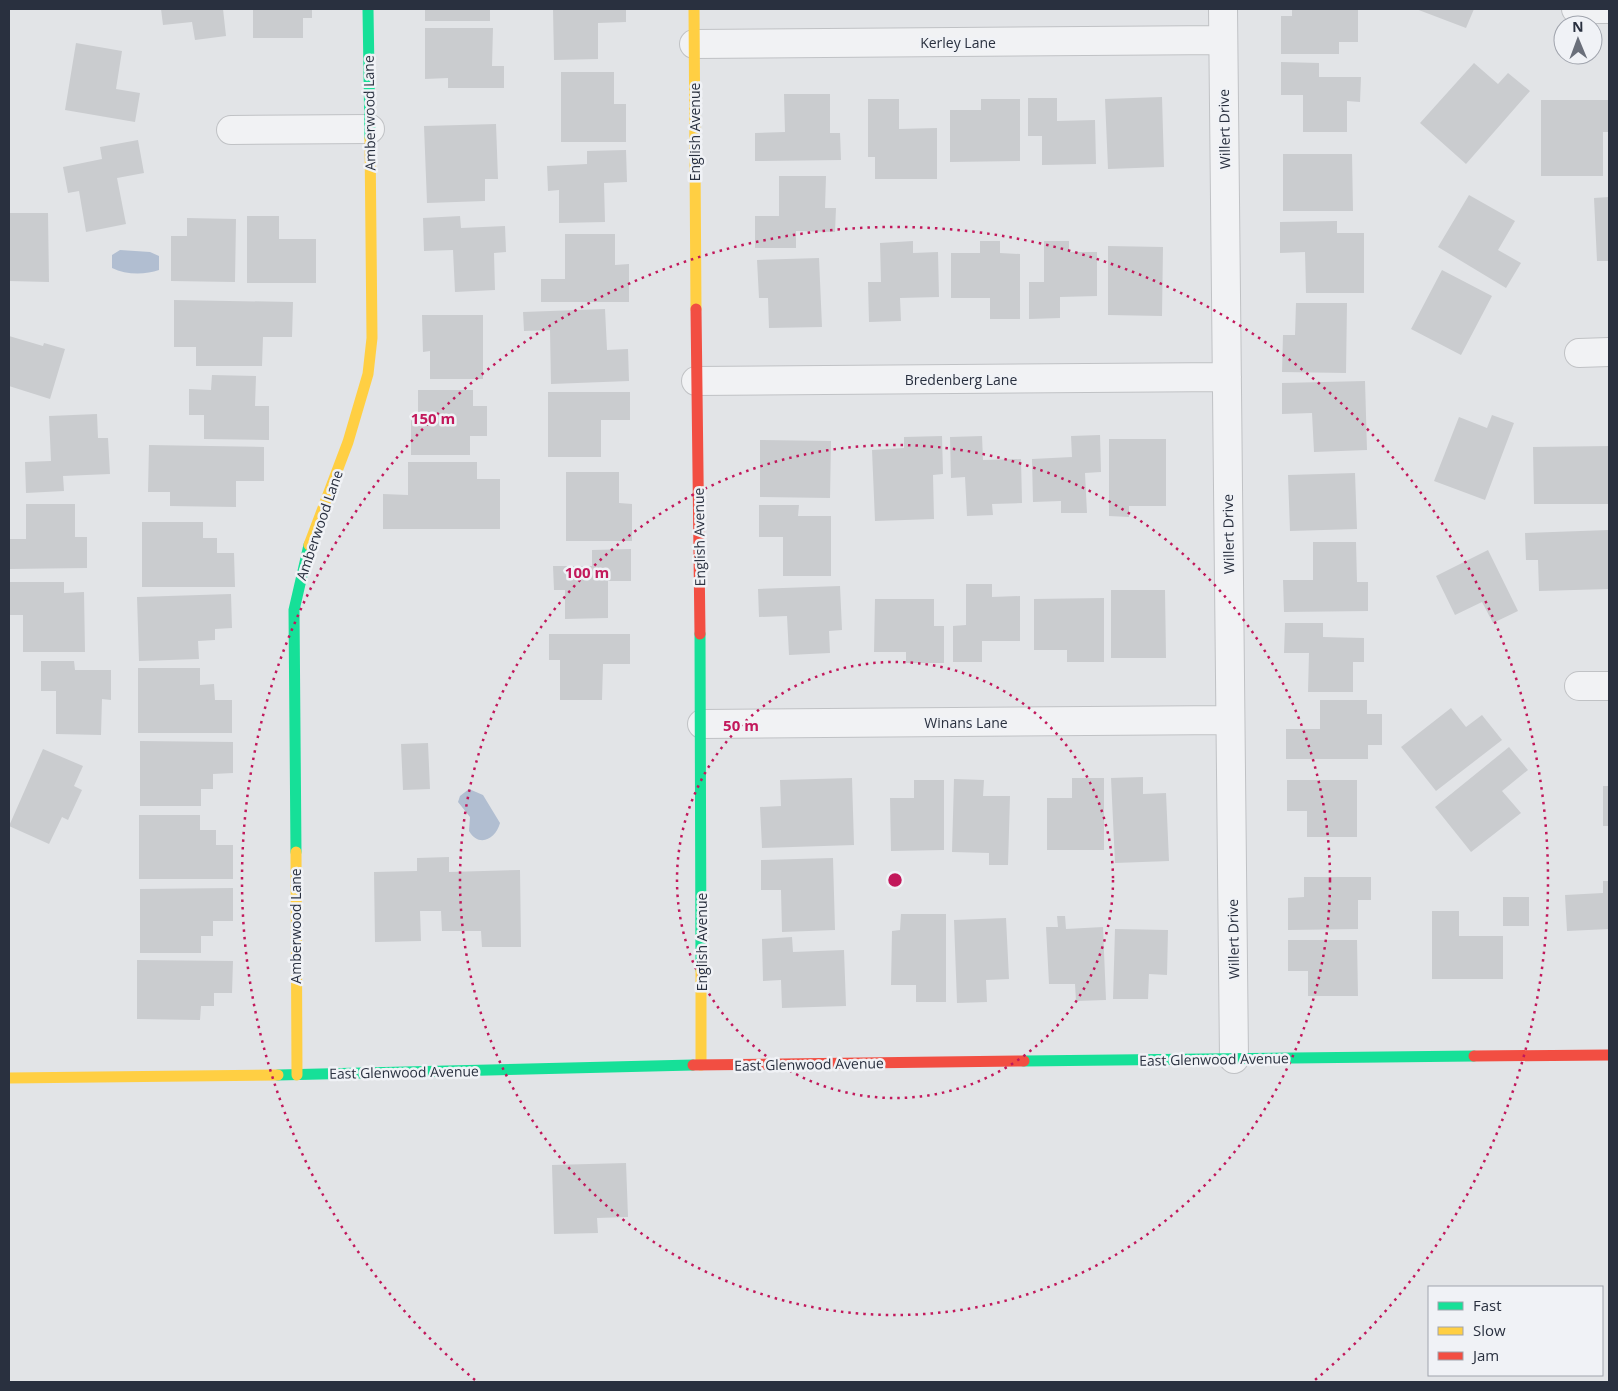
<svg xmlns="http://www.w3.org/2000/svg" width="1618" height="1391" viewBox="0 0 1618 1391" font-family="'Open Sans',sans-serif">
  <style>
    .water { fill: #b1bed1 }
    .building { fill: #cacccf }
    .lines { fill: none; stroke-linecap: round; stroke-linejoin: round }
    .street-casing { stroke: #c0c2c5; stroke-width: 30 }
    .street { stroke: #f1f2f4; stroke-width: 28 }
    .fast { stroke: #16e098; stroke-width: 11 }
    .slow { stroke: #ffcf43; stroke-width: 11 }
    .jam { stroke: #f24e42; stroke-width: 11 }
    .ring { fill: none; stroke: #c2185b; stroke-width: 2.5; stroke-dasharray: 2.5 5 }
    .labels { text-anchor: middle; dominant-baseline: central; stroke-width: 5; stroke-linejoin: round; paint-order: stroke }
    .street-label { font-size: 14px; fill: #29303f; stroke: #f0f2f6 }
    .centre { fill: #c2185b; stroke: #f0f2f6; stroke-width: 2.5 }
    .ring-label { font-size: 15px; text-anchor: middle; font-weight: bold; fill: #c2185b; stroke: #f0f2f6; stroke-width: 5; stroke-linejoin: round; paint-order: stroke }
  </style>
  <rect width="100%" height="100%" fill="#e2e4e7"/>
  <path class="water" d="M120 250 150 252 159 256V270C145 275 126 275 112 268V255Z
    M469 789 483 795 500 823C496 839 479 848 469 831L470 817 458 802 460 796Z"/>
  <path class="building" d="M161 9H223L226 36 195 40 192 22 163 25Z
    M253 9H312V18H303V38H253Z
    M425 9H490V21H425Z
    M553 9H626V22L598 23V59L554 60Z
    M1292 9H1358V42H1339V54H1281V16H1292Z
    M1416 9H1474L1466 28Z
    M425 28H493L492 66H504V88H448V78L425 79Z
    M76 43 122 51 116 89 140 93 135 122 65 110Z
    M1281 62 1319 63V77H1361L1360 102 1347 101V132H1303V95H1281Z
    M1474 63 1498 84 1508 73 1530 91 1466 164 1420 123Z
    M561 72H614V104H626V142H561Z
    M784 94H830V133H840L841 160 755 161V133L785 132Z
    M1162 97 1164 167 1108 169 1105 99Z
    M1028 98H1057V121L1095 120 1096 164 1042 165V136H1028Z
    M868 99H899V129L937 128V179H875V157H868Z
    M981 99H1020V161L950 162V110H981Z
    M1541 100H1609V132H1603V176H1541Z
    M496 124 498 179H485V201L427 203 424 126Z
    M138 140 144 173 117 178 126 224 86 232 79 191 68 193 63 167 102 159 100 147Z
    M626 150 627 182 604 183 605 222 559 223V190L548 191 547 166 587 164V151Z
    M1283 154H1352L1353 211H1283Z
    M779 176H826L825 208H836L835 232 796 231V248H755V216H779Z
    M1469 195 1515 221 1498 250 1521 263 1506 288 1438 247Z
    M1609 197V261H1597L1594 198Z
    M9 213H48L49 282 9 281Z
    M247 216H279V239H316V283H247Z
    M460 216 461 228 505 226 506 252 494 253 495 290 455 292 453 250 424 251 423 218Z
    M187 218 236 219 235 282 171 281V236H187Z
    M1337 221V233H1364V293H1306L1305 252 1280 253V222Z
    M565 234H615V265L629 264V302H541V279H565Z
    M913 241V253L938 252 939 297 900 298 901 321 869 322 868 282H881L880 243Z
    M980 241H1000V253L1020 254V319H990V298H951V253H980Z
    M1044 241H1069V252H1097V296L1060 297V318L1029 319V282H1044Z
    M1108 246 1163 247 1162 316 1108 315Z
    M819 258 822 327 769 328 768 298H759L757 260Z
    M1442 270 1492 296 1461 355 1411 329Z
    M174 300 293 302 292 337H263L262 366H196V347H174Z
    M1296 303H1347L1346 373 1282 372 1283 335H1295Z
    M605 309 607 350 628 349 629 381 551 384 550 330 524 331 523 312Z
    M422 315H483V379H430V351L423 352Z
    M9 336 43 346 44 343 65 349 50 399 9 386Z
    M212 375 256 376 255 406H269V440L204 439V415H189V389L211 390Z
    M1365 381 1367 450 1314 452 1312 413 1282 414V383Z
    M418 390H473V406H487V436H470V455H411V418H418Z
    M548 392H630V420H601V457H548Z
    M97 414 98 438H108L110 474 63 476 64 491 26 493 25 462 51 461 49 416Z
    M1492 415 1514 423 1485 500 1434 481 1459 417 1487 428Z
    M1100 435 1101 472 1085 473 1087 513H1061V501L1033 502 1032 459 1072 457 1071 436Z
    M942 436 943 474 933 475 934 519 875 521 872 450 904 448V437Z
    M982 436 983 460 1021 459 1022 503 992 504 993 515 967 516 965 477 951 478 950 437Z
    M1109 439H1166V506H1129V517L1109 516Z
    M760 440 831 441 830 498 760 497Z
    M149 445 264 447V481H236V507L170 506V492H148Z
    M1609 446V504H1534L1533 447Z
    M408 462H477V479H500V529H383V494L408 495Z
    M566 472H619V503L632 504V541H566Z
    M1355 473 1357 529 1290 531 1288 475Z
    M26 504H75V537H87V568L9 569V539H26Z
    M759 505H799L798 516H831V576H783V537H759Z
    M142 522H203V538H217V553H234L235 587H142Z
    M1609 530V589L1539 591 1538 560H1526L1525 533Z
    M1313 542H1356L1357 582H1368V611L1284 612 1283 580H1313Z
    M631 549V581H608V618L565 619V590H554L553 566H592V550Z
    M1488 550 1518 611 1493 623 1482 602 1455 615 1436 576Z
    M9 582H64V593L84 592 85 652H23V615H9Z
    M966 584H992V597L1020 596V641H982V662H953V626L966 625Z
    M840 586 842 630 829 631 830 653 789 655 787 616 759 617 758 589Z
    M1111 590H1165L1166 658H1111Z
    M231 594 232 628 215 629V640L198 641 199 659 139 661 137 597Z
    M1104 598V662H1067V650H1034V599Z
    M875 599H934V626H944V663H906V652H874Z
    M1285 623H1323V637L1364 638V662H1353V692H1308L1309 653H1284Z
    M549 634H630V664H603L602 700H560V660H549Z
    M41 661H74L75 670H111V700L102 699 101 735 56 734V691H41Z
    M138 668H200V685L214 684 215 700H232V733H138Z
    M1320 700H1367V714H1382V745H1368V759H1286V729H1320Z
    M1451 708 1466 727 1482 715 1502 740 1436 791 1401 747Z
    M140 741 233 742V773L213 774V789H201V806H140Z
    M428 743 430 789 403 790 401 744Z
    M1509 747 1528 770 1502 791 1521 813 1471 852 1435 807Z
    M43 749 83 766 74 786 82 790 68 820 62 817 49 844 9 826Z
    M1143 777V794L1166 793 1169 861 1115 863 1111 778Z
    M852 778 854 845 762 848 760 807 781 806 780 780Z
    M1072 778H1104V850H1047V798H1072Z
    M954 779 984 780 983 796H1010L1008 865H989V853L952 852Z
    M914 780H944V850L891 851 890 798H914Z
    M1287 780H1357V837H1307V811H1287Z
    M1603 786H1609V826H1603Z
    M139 815H200V830H216V845H233V879H139Z
    M449 857V872L520 870 521 947H482L481 931H442L441 911H420L421 941 375 942 374 872 417 871V858Z
    M833 858 835 930 782 932 781 890H761V860Z
    M1304 877H1371V900H1358V929L1288 930V898L1304 897Z
    M1603 881H1609V929L1567 931 1565 895 1603 893Z
    M233 888V921H213V936H201V953H140V889Z
    M1503 897H1529V926H1503Z
    M1432 911H1459V936H1503V979H1432Z
    M901 914H946V1002H916V985H891L892 931 900 930Z
    M1057 916H1065L1066 929 1103 927 1106 1000 1076 1001 1075 984H1049L1046 927H1058Z
    M1006 918 1009 979 986 980 987 1002 957 1003 954 920Z
    M1115 929 1168 930 1167 975 1149 974 1148 999H1113Z
    M792 937 793 952 844 950 846 1006 782 1008 781 980 763 981 762 939Z
    M1288 940H1357L1358 996H1308V971H1288Z
    M137 960 233 961 232 993H214V1006H201L200 1020 137 1019Z
    M626 1163 628 1217 597 1218 598 1233 554 1234 552 1165Z"/>
  <g class="lines">
    <defs>
      <path id="street" d="M1223 9 1234 1059
        M1576 9H1609
        M694 44 1223 40
        M231 130 370 129
        M1579 353 1609 352
        M696 381 1227 377
        M1579 686H1609
        M702 724 1230 720"/>
    </defs>
    <use href="#street" class="street-casing"/>
    <use href="#street" class="street"/>
    <path class="fast" d="M368 9 370 138
      M700 634 701 970
      M296 852 294 610 309 545
      M1024 1061 1474 1056
      M278 1075 693 1065"/>
    <path class="slow" d="M694 9 696 309
      M309 545 348 442 368 374 372 338 370 138
      M296 852 297 1075
      M701 1065V970
      M9 1078 278 1075"/>
    <path class="jam" d="M696 309 700 634
      M1474 1056 1609 1055
      M693 1065 1024 1061"/>
  </g>
  <g class="ring">
    <circle cx="895" cy="880" r="218"/>
    <circle cx="895" cy="880" r="435"/>
    <path d="M475 1380A653 653 0 1 1 1315 1380"/>
  </g>
  <g class="labels">
    <g class="street-label">
      <text x="958" y="42">Kerley Lane</text>
      <text transform="translate(369 113) rotate(-91)">Amberwood Lane</text>
      <text transform="translate(1224 129) rotate(-91)">Willert Drive</text>
      <text transform="translate(694 132) rotate(-90)">English Avenue</text>
      <text x="961" y="379">Bredenberg Lane</text>
      <text transform="translate(319 525) rotate(-71)">Amberwood Lane</text>
      <text transform="translate(1228 534) rotate(-91)">Willert Drive</text>
      <text transform="translate(699 537) rotate(-91)">English Avenue</text>
      <text x="966" y="722">Winans Lane</text>
      <text transform="translate(295 926) rotate(-90)">Amberwood Lane</text>
      <text transform="translate(1233 939) rotate(-91)">Willert Drive</text>
      <text transform="translate(701 942) rotate(-90)">English Avenue</text>
      <text transform="translate(1214 1059) rotate(-1)">East Glenwood Avenue</text>
      <text transform="translate(809 1064) rotate(-1)">East Glenwood Avenue</text>
      <text transform="translate(404 1072) rotate(-1)">East Glenwood Avenue</text>
    </g>
  </g>
  <circle cx="895" cy="880" r="8" class="centre"/>
  <g class="ring-label">
    <text x="433" y="424">150 m</text>
    <text x="587" y="578">100 m</text>
    <text x="741" y="731">50 m</text>
  </g>
  <rect width="1618" height="1391" fill="none" stroke="#29303f" stroke-width="20"/>
  <rect x="1428" y="1286" width="175" height="90" fill="#f0f2f6" stroke="#a0a4ad"/>
  <rect x="1438" y="1302" width="25" height="8" fill="#16e098" stroke="#a0a4ad"/>
  <text x="1473" y="1311" font-size="15" fill="#29303f">Fast</text>
  <rect x="1438" y="1327" width="25" height="8" fill="#ffcf43" stroke="#a0a4ad"/>
  <text x="1473" y="1336" font-size="15" fill="#29303f">Slow</text>
  <rect x="1438" y="1352" width="25" height="8" fill="#f24e42" stroke="#a0a4ad"/>
  <text x="1473" y="1361" font-size="15" fill="#29303f">Jam</text>
  <g transform="translate(1578 40) rotate(359)"><circle r="24" fill="#f0f2f6" stroke="#a0a4ad"/>
  <path d="M0-4L9 19L0 12L-9 19Z" fill="#6a6f7a"/>
  <text y="-8" font-size="14" font-weight="bold" text-anchor="middle" fill="#29303f">N</text>
  </g>
</svg>
